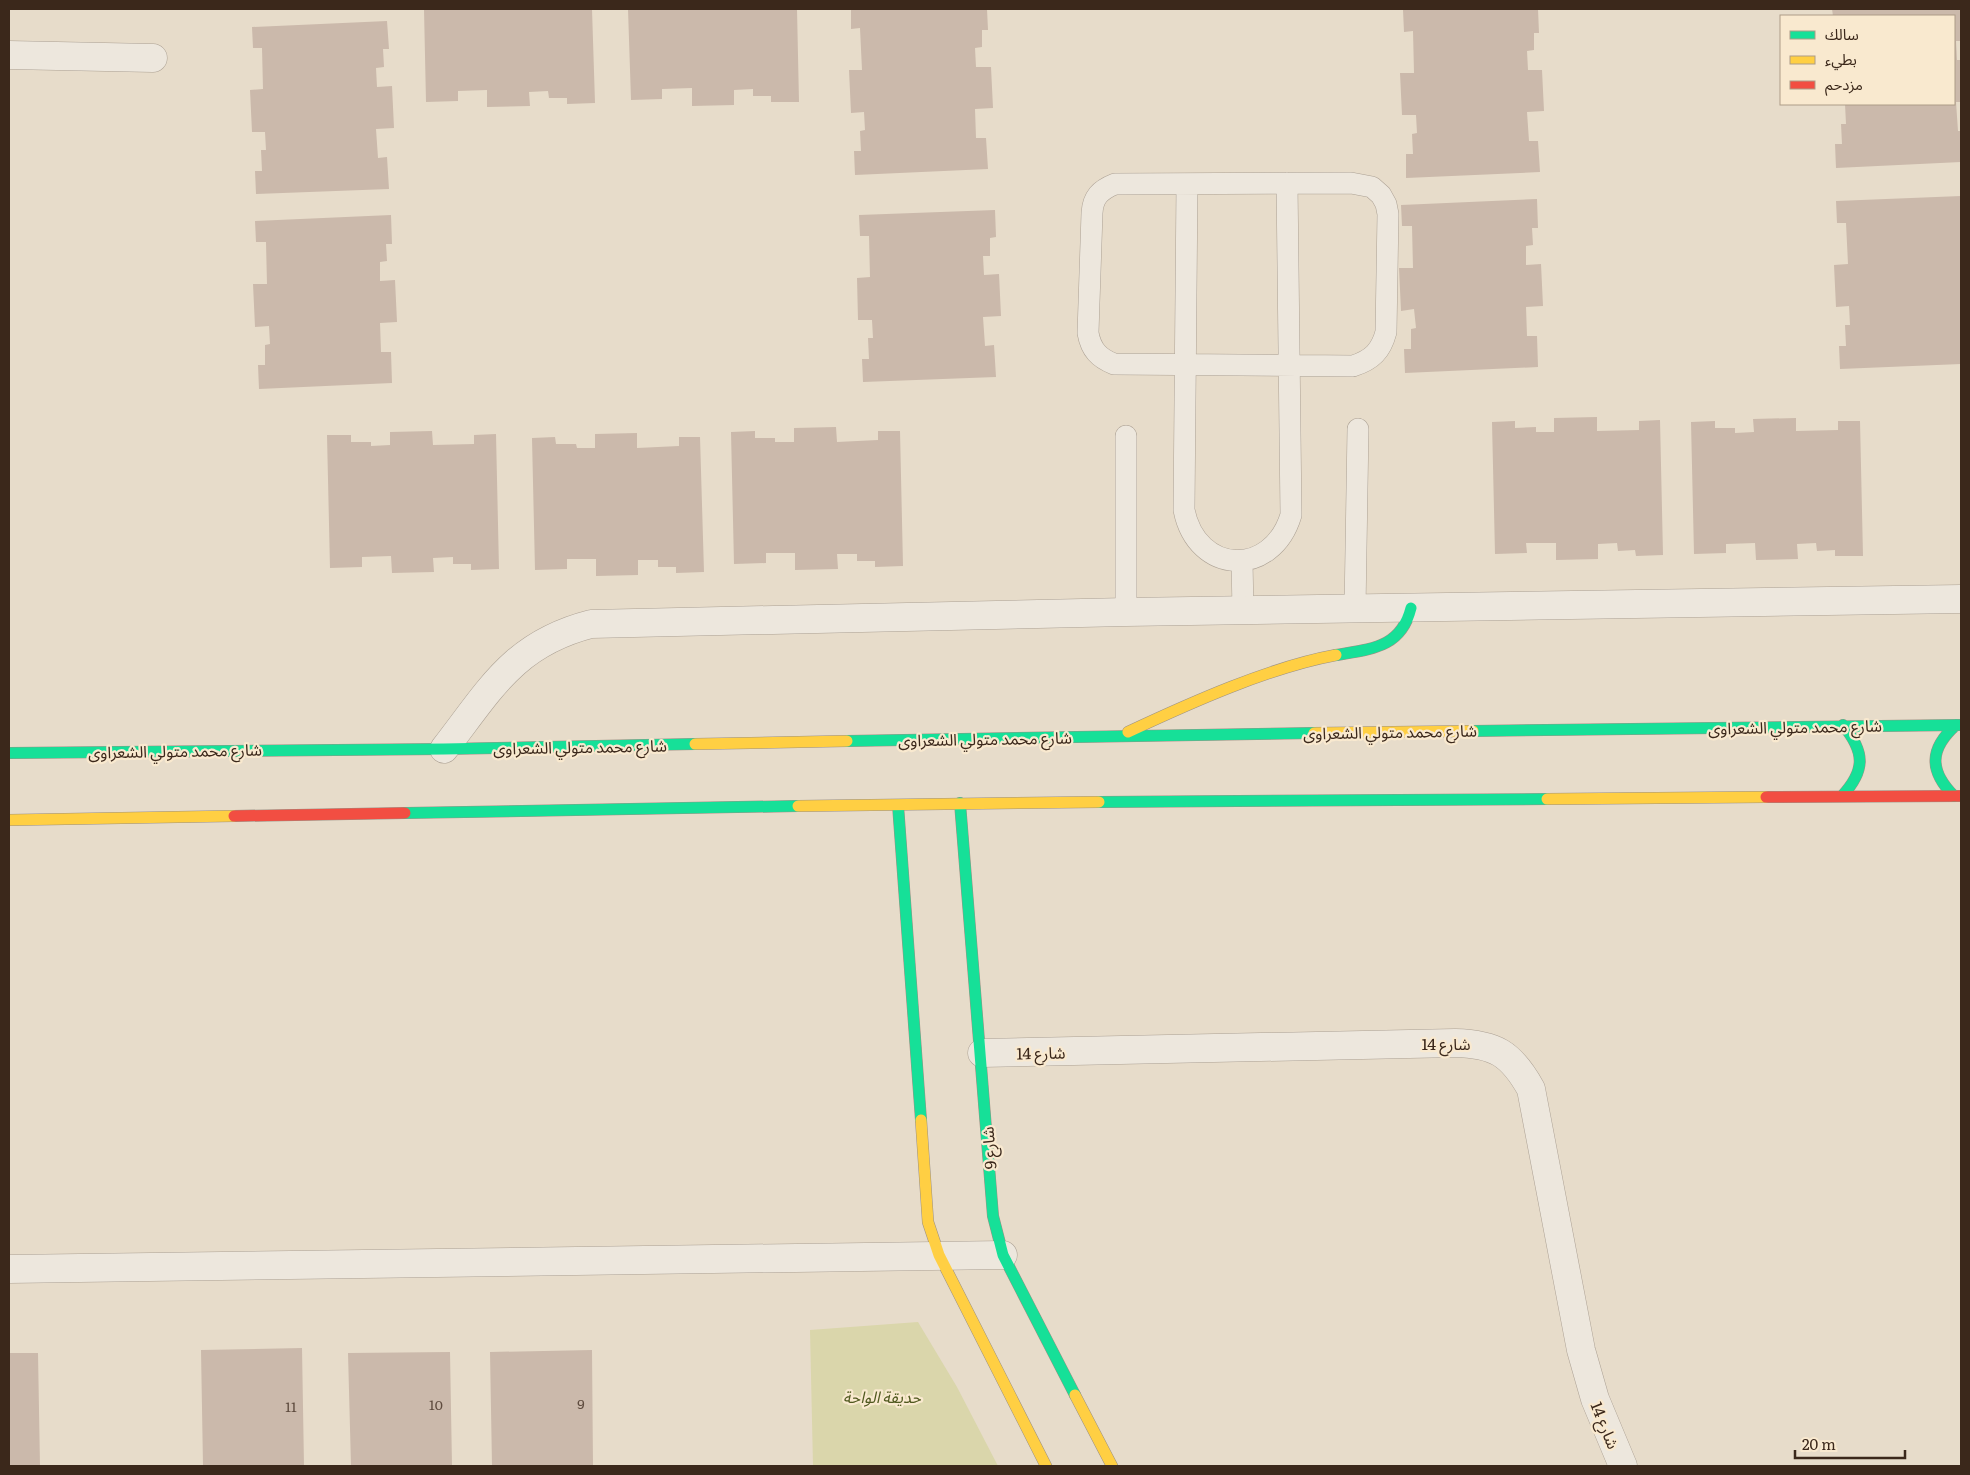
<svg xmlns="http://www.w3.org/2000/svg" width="1970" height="1475" viewBox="0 0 1970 1475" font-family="Literata,'Noto Sans Arabic',serif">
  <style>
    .green { fill: #dad6ab }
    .building { fill: #cbb9ab }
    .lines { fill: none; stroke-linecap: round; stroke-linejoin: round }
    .lane-casing { stroke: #aca194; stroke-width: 22 }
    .street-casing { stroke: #aca194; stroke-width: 29 }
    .fast-casing { stroke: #9b9084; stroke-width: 12 }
    .slow-casing { stroke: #9b9084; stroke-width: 12 }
    .jam-casing { stroke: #9b9084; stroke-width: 12 }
    .lane { stroke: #ede7dd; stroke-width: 21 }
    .street { stroke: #ede7dd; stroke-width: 28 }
    .fast { stroke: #16e098; stroke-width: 11 }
    .slow { stroke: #ffcf43; stroke-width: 11 }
    .jam { stroke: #f24e42; stroke-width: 11 }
    .labels { text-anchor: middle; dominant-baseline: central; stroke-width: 4.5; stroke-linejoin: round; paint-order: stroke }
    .number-label { font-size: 14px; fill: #5f4c3f }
    .street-label { font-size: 16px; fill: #3b281b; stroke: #f9e9cf }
    .park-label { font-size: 16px; font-style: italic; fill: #50591f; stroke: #f9e9cf }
  </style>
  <rect width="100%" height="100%" fill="#e7dcca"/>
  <path class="green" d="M918 1322 957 1387 998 1466H813L810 1330Z"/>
  <path class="building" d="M424 9H592L595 103 567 104V98H549L548 91 529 92 530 106 487 107V90L458 91V101L426 102Z
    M628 9H797L799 102H771V96H753V89L734 90V105L692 106V88L662 89V99L631 100Z
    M851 9H987L988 30H982V47L975 48 976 67H991L993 108 975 109 976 138H986L988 169 855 175 854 151H861L860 131 865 130 864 112 851 113 849 70H862L860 28 851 29Z
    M1436 9H1538L1539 33H1534V50L1527 51 1528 70H1542L1544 111 1527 112 1529 141H1538L1540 172 1406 178V154H1413L1412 134 1417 133 1416 115H1402L1400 73H1414L1413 31 1404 32 1403 10Z
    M1832 9H1961V41H1956L1957 60H1961V102H1956L1958 131H1961V162L1836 168 1835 144H1842L1841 124H1846L1845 104H1954V16H1833Z
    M387 21 389 49H383L384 67 376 68 377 87 392 86 394 128 376 129 378 158 387 157 389 189 256 194 255 171H262L261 150H266L265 132H252L250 90 263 89 262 48H253L252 27Z
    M1961 196V364L1840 369 1839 346H1846L1845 325H1850L1849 306 1836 307 1834 265 1848 264 1846 223H1837L1836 201Z
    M1537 199 1538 228H1532L1533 245 1526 246V265L1541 264 1543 306 1526 307 1527 336H1537L1538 367 1405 373 1404 349H1411V329L1416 328 1414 309 1401 311 1399 268H1413L1412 226H1402L1401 205Z
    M995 210 996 237 990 238V256H983L984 275 999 274 1001 316 983 317 985 346 994 345 996 377 863 382 862 359H869L868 338H873L872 320H858L857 278 870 277 869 236H860L859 215Z
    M391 215 392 244H386L387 261 380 262V281L395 280 397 322 380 323 381 352H391L392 383 259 389 258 365H265V345L270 344 269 326 255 327 253 284H267L266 242H256L255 221Z
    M1597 417V431L1639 430V421L1660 420 1663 555 1636 556 1635 550 1618 551 1617 543 1598 544V559L1556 560V543H1526L1527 553 1495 554 1492 422 1515 421V428L1536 427V432H1554V418Z
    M1796 418V431L1838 430V421H1860L1863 556H1835V550L1817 551 1816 543 1797 544 1798 559 1756 560 1755 543 1726 544V553L1694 554 1691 422 1715 421V428H1735V433L1754 432 1753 419Z
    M836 427 837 442 878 440V431H900L903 566 875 567V561H857V554H837L838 569 795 570V553H766V563L734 564 731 432 755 431V438H775V442H794V428Z
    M432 431 433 445 474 444V435L496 434 499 569 471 570V564H453V557L433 558 434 572 392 573 391 556 362 557V567L330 568 327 435H351V442H371V446L390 445V432Z
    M637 433V448L679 446V437H700L704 572 676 573V567H658V560H638V575L596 576V559H567V569L535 570 532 438 555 437 556 444H576L577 448H595V434Z
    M302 1348 304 1466H203L201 1350Z
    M592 1350 593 1466H492L490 1352Z
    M450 1352 452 1466H351L348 1353Z
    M9 1353H38L40 1466H9Z"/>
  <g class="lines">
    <defs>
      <path id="lane" d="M1351 183 1372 187 1381 195 1386 204 1388 214 1386 332C1381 351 1372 360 1353 366L1114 364C1099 358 1091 350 1088 333L1092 213C1093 197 1100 190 1115 184Z
        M1187 185 1184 510C1197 575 1272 578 1291 515L1287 183
        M1242 561 1243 611
        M1355 609 1358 429
        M1126 612V436"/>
      <path id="street" d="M9 55 153 58
        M444 749C490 690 513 644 591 624L1126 612 1961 599
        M982 1053 1455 1043C1495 1044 1511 1053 1531 1089L1581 1350 1595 1399 1623 1466
        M9 1269 1003 1255"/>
      <path id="fast" d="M1336 655C1371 649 1401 648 1411 608
        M1473 731 1961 725
        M847 741 1314 733
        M9 753 444 749 695 744
        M1842 796C1866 770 1865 752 1843 725
        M1954 796C1929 771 1929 749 1956 725
        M1099 802 1547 799
        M960 803 993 1216 1003 1255 1075 1395
        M898 805 921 1120
        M405 813 798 806"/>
      <path id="slow" d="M1128 732C1190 703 1270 667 1336 655
        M1314 733 1473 731
        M695 744 847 741
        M1547 799 1766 797
        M798 806 1099 802
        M9 820 234 816
        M921 1120 928 1222 939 1255 1046 1466
        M1075 1395 1112 1466"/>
      <path id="jam" d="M1766 797 1961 796
        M234 816 405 813"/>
    </defs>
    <use href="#lane" class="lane-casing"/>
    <use href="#street" class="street-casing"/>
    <use href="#fast" class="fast-casing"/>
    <use href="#slow" class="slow-casing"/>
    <use href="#jam" class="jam-casing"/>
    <use href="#lane" class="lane"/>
    <use href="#street" class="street"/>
    <use href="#fast" class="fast"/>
    <use href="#slow" class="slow"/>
    <use href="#jam" class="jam"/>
  </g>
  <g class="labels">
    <g class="number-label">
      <text x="581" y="1403">9</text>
      <text x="436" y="1404">10</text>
      <text x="291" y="1406">11</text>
    </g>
    <g class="street-label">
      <text transform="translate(1795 726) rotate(-1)">شارع محمد متولي الشعراوى</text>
      <text transform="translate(1390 731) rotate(-1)">شارع محمد متولي الشعراوى</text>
      <text transform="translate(985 738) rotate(-1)">شارع محمد متولي الشعراوى</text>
      <text transform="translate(580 746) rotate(-1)">شارع محمد متولي الشعراوى</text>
      <text transform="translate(175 750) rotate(-1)">شارع محمد متولي الشعراوى</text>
      <text x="1446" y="1043">شارع 14</text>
      <text transform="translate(1041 1052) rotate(-1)">شارع 14</text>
      <text transform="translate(988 1148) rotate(-94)">شارع 9</text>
      <text transform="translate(1606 1425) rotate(68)">شارع 14</text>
    </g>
    <g class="park-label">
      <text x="882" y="1396">حديقة الواحة</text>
    </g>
  </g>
  <rect width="1970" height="1475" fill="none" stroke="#3b281b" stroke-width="20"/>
  <rect x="1780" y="15" width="175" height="90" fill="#f9e9cf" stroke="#ad9c87"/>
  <rect x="1790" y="31" width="25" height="8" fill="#16e098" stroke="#ad9c87"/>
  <text x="1825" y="40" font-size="15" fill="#3b281b">سالك</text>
  <rect x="1790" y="56" width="25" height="8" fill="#ffcf43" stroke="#ad9c87"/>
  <text x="1825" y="65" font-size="15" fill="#3b281b">بطيء</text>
  <rect x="1790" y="81" width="25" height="8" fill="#f24e42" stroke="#ad9c87"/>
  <text x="1825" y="90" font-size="15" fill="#3b281b">مزدحم</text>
  <path d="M1795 1450v8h110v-8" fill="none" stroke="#3b281b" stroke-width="2.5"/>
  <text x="1802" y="1450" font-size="15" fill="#3b281b" stroke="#f9e9cf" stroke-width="4" paint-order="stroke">20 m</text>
</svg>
